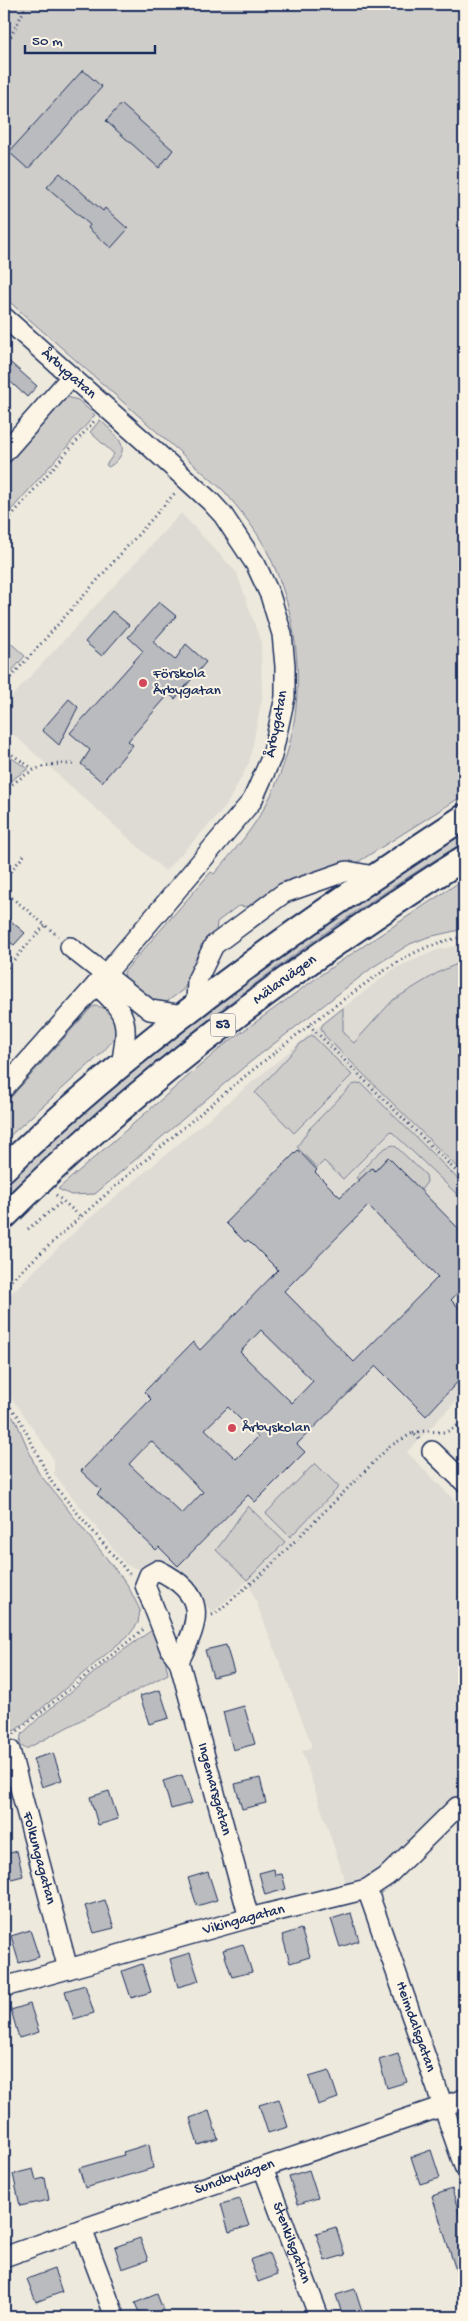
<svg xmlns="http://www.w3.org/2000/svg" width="468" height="2321" viewBox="0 0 468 2321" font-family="'Gochi Hand',sans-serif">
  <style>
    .built { fill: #dedbd4 }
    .green { fill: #cfcdca; stroke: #757e94 }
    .building { fill: #babbbe; stroke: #1b2f5e; fill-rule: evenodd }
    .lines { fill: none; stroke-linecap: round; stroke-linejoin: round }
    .minor-casing { stroke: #1b2f5e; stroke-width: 22 }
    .major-casing { stroke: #1b2f5e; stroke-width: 28 }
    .path { stroke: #1b2f5e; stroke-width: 3; stroke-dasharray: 1 4; stroke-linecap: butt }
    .minor { stroke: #fcf5e5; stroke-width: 19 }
    .major { stroke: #fcf5e5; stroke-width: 24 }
    .poi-dot { fill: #d1495b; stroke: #fcf5e5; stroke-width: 2 }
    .labels { text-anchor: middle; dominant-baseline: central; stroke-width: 4; stroke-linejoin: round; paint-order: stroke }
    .shield { fill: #fcf5e5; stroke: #5e6a86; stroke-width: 1 }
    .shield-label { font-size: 14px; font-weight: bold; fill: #1b2f5e }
    .street-label { font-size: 15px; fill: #1b2f5e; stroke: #fcf5e5 }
    .poi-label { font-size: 15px; fill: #1b2f5e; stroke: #fcf5e5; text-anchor: start }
  </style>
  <rect width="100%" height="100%" fill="#eee9dd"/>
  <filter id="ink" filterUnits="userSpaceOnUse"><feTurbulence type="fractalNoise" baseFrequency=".02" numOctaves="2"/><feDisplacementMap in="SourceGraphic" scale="10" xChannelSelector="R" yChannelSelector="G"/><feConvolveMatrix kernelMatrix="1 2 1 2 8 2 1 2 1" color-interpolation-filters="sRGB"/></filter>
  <g filter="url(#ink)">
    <path class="built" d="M181 513 237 573 261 643 262 699 249 763 225 808 165 871 4 726V705Z
      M464 944V1393L407 1452 464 1510V1798L419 1830 371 1875 346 1883 302 1751 311 1748V1743L248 1581 213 1612 176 1575 145 1571 126 1565 54 1474V1460L17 1405 4 1391V1300L84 1223 323 1023 395 968 437 950Z"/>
    <path class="green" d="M4 4H464V795L358 862 319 870 276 887 248 907 238 906 217 922 216 931 201 945 200 955 184 989 164 1004 157 1005 126 983 124 972 211 872 214 874C234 851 254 828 268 801 309 722 306 627 266 549 255 528 239 509 224 491L4 297Z
      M67 397 78 400 95 415 4 518V464L59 401Z
      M100 420C116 435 136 449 109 467L106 465 114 454 90 432Z
      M4 637 25 656 4 680Z
      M4 753 28 769 4 785Z
      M464 830V842C298 943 144 1063 4 1198V1187C101 1093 205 1006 315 928 364 894 415 863 464 830Z
      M464 879V929L428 937 410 944 373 967 244 1067 95 1194 71 1195 58 1189 224 1045 329 969Z
      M464 961V1174L325 1036 321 1028 323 1024 343 1008V1033L354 1043 393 1000 439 972Z
      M95 1006C103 1007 108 1009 112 1016 122 1031 111 1043 101 1054L4 1141V1105L91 1008Z
      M312 1035 352 1075 294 1133 255 1093 300 1044Z
      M361 1083 464 1185V1201L391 1131 343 1179 324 1161 317 1168 297 1147 309 1129 352 1085Z
      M394 1145 426 1175 427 1182 421 1190 388 1157 375 1171 372 1168 359 1181 356 1178C366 1167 379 1147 394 1145Z
      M4 1407 16 1421 38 1472 127 1584 140 1610 138 1623 130 1634 16 1730 4 1733Z
      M315 1463 339 1487 290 1537 266 1513Z
      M248 1506 285 1542 247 1580 216 1550C228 1536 236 1520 248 1506Z
      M152 1630 164 1653 168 1674 26 1749 20 1745 21 1735 40 1717 111 1659Z"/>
    <path class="building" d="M83 70 102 87 28 169 9 152Z
      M121 104 173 150 159 168 106 121Z
      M60 173 103 211 105 208 128 229 111 248 88 228 90 225 47 187Z
      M4 357 37 386 27 397 4 376Z
      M159 602 176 616 153 642 175 660 186 644 206 662 175 699 169 694 128 741 133 745 102 782 81 764 90 750 70 733 143 651 128 637Z
      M112 611 129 625 102 656 85 642Z
      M69 699 78 707 59 745 42 730Z
      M4 915 25 933 14 945 4 938Z
      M298 1150 317 1170 315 1172 340 1197 372 1168 375 1171 388 1157 464 1234V1286L451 1300 464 1313V1375L426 1416 376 1366 297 1444 305 1452 255 1502 248 1495 178 1566 159 1547 156 1550 97 1494 101 1490 81 1471 151 1399 144 1392 193 1342 200 1350 278 1270 248 1240 245 1242 226 1223ZM368 1206 438 1277 354 1362 284 1291ZM261 1330 313 1381 292 1403 240 1352ZM228 1407 258 1437 236 1459 205 1429ZM151 1441 203 1492 182 1514 129 1464Z
      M226 1645 234 1672 213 1677 205 1650Z
      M160 1690 169 1718 149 1724 140 1696Z
      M244 1706 255 1744 233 1750 223 1712Z
      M53 1753 62 1780 42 1787 33 1759Z
      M182 1775 192 1803 171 1809 163 1781Z
      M260 1778 266 1803 242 1809 235 1784Z
      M109 1791 118 1819 98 1825 90 1797Z
      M17 1851 23 1876 4 1881V1855Z
      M274 1869 275 1875 282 1874 286 1889 265 1895 259 1873Z
      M208 1872 217 1900 197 1906 188 1878Z
      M105 1900 114 1928 94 1933 85 1906Z
      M351 1913 359 1941 340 1947 331 1919Z
      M301 1929 310 1957 290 1963 282 1935Z
      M30 1930 39 1957 19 1963 11 1936Z
      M243 1944 252 1972 232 1977 223 1950Z
      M190 1953 199 1981 178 1987 170 1959Z
      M142 1964 151 1992 131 1998 122 1971Z
      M85 1985 94 2013 74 2019 65 1991Z
      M30 2004 39 2032 19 2038 11 2010Z
      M398 2054 407 2082 387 2088 379 2060Z
      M329 2071 338 2098 318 2105 309 2077Z
      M279 2099 288 2127 268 2133 259 2105Z
      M209 2111 218 2139 198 2145 190 2118Z
      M149 2144 153 2168 85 2188 79 2168 124 2155 123 2152Z
      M431 2150 440 2178 420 2184 411 2157Z
      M33 2169 36 2180 45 2178 49 2200 20 2206 13 2174Z
      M309 2170 318 2198 298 2204 289 2176Z
      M452 2189 464 2230V2286H461L432 2196Z
      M240 2199 249 2226 229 2232 221 2204Z
      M336 2227 345 2255 325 2261 316 2233Z
      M140 2238 148 2260 122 2269 115 2247Z
      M269 2253 277 2275 258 2282 250 2260Z
      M54 2269 62 2292 36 2302 27 2279Z
      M355 2289 364 2317H343L336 2295Z
      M157 2294 164 2312 151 2317H141L135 2303Z"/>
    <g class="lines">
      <defs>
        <g id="minor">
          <path id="s1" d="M4 317 145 442 210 501 223 515 256 565 270 595 282 634 285 666V697L272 756 252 801 104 976 4 1088"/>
          <path d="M4 453 71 377"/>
          <path d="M70 947 150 1010 183 1015"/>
          <path d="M96 985C130 1015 128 1023 121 1066"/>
          <path d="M196 1005 197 980 214 945 284 893 347 871 374 876"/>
          <path d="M432 1451 464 1482"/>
          <path id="s2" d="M179 1661C201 1619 207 1594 158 1570L149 1575 145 1585 170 1649 179 1661 249 1918"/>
          <path id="s3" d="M10 1750 68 1969"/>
          <path id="s4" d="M367 1889 464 2166"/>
          <path id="s5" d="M4 1987 249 1918 367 1889 388 1875 457 1807"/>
          <path id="s6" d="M263 2168 319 2317"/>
          <path d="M82 2229 115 2317"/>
          <path id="s7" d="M4 2257 82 2229 464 2099"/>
        </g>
        <g id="major">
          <path d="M4 1169C143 1035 303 923 464 817"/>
          <path id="s8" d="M4 1217C142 1079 300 963 464 858"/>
        </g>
      </defs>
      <use href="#minor" class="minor-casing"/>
      <use href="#major" class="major-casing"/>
      <path class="path" d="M4 42H8L27 4
        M4 50 7 42
        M4 524 96 419
        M4 685 175 493
        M4 749 33 769
        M4 790C32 770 38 763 74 764
        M4 879 26 853
        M4 891 58 936
        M4 971 45 925
        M309 1025 464 1179
        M56 1195 80 1216
        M28 1229 63 1201
        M4 1287C83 1213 165 1142 249 1073 283 1046 316 1019 351 994 386 969 420 943 464 937
        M4 1400 18 1416 52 1483 130 1575
        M413 1433C438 1426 443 1442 464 1419
        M212 1615 215 1614 264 1572 390 1446 413 1433 421 1441
        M14 1734 145 1628"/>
      <use href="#minor" class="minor"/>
      <use href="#major" class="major"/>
    </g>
  </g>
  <g class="poi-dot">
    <circle cx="143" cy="683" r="5"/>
    <circle cx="232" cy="1428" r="5"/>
  </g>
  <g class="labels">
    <rect class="shield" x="210.5" y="1013.5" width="25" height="23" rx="4"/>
    <g class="shield-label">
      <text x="223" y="1025">53</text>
    </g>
    <g class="street-label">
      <text stroke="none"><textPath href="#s1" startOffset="86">Årbygatan</textPath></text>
      <text transform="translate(277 724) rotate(-79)">Årbygatan</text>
      <text stroke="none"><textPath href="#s8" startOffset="368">Mälarvägen</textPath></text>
      <text stroke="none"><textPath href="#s2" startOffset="349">Ingemarsgatan</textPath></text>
      <text stroke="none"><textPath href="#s3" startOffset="112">Folkungagatan</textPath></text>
      <text stroke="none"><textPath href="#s5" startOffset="249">Vikingagatan</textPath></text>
      <text stroke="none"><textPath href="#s4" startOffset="146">Heimdalsgatan</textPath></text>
      <text stroke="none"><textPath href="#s7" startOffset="244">Sundbyvägen</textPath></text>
      <text stroke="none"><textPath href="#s6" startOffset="80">Stenkilsgatan</textPath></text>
    </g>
    <g class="poi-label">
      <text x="153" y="674">Förskola<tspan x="153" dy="17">Årbygatan</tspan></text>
      <text x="242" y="1428">Årbyskolan</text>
    </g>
  </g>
  <rect width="468" height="2321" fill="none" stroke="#fcf5e5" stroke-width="20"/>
  <rect x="10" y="10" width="448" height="2301" fill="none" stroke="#1b2f5e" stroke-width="2" filter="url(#ink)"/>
  <path d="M25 45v8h130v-8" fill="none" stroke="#1b2f5e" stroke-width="2.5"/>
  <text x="32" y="45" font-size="15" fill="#1b2f5e" stroke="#fcf5e5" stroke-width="4" paint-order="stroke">50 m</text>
</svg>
